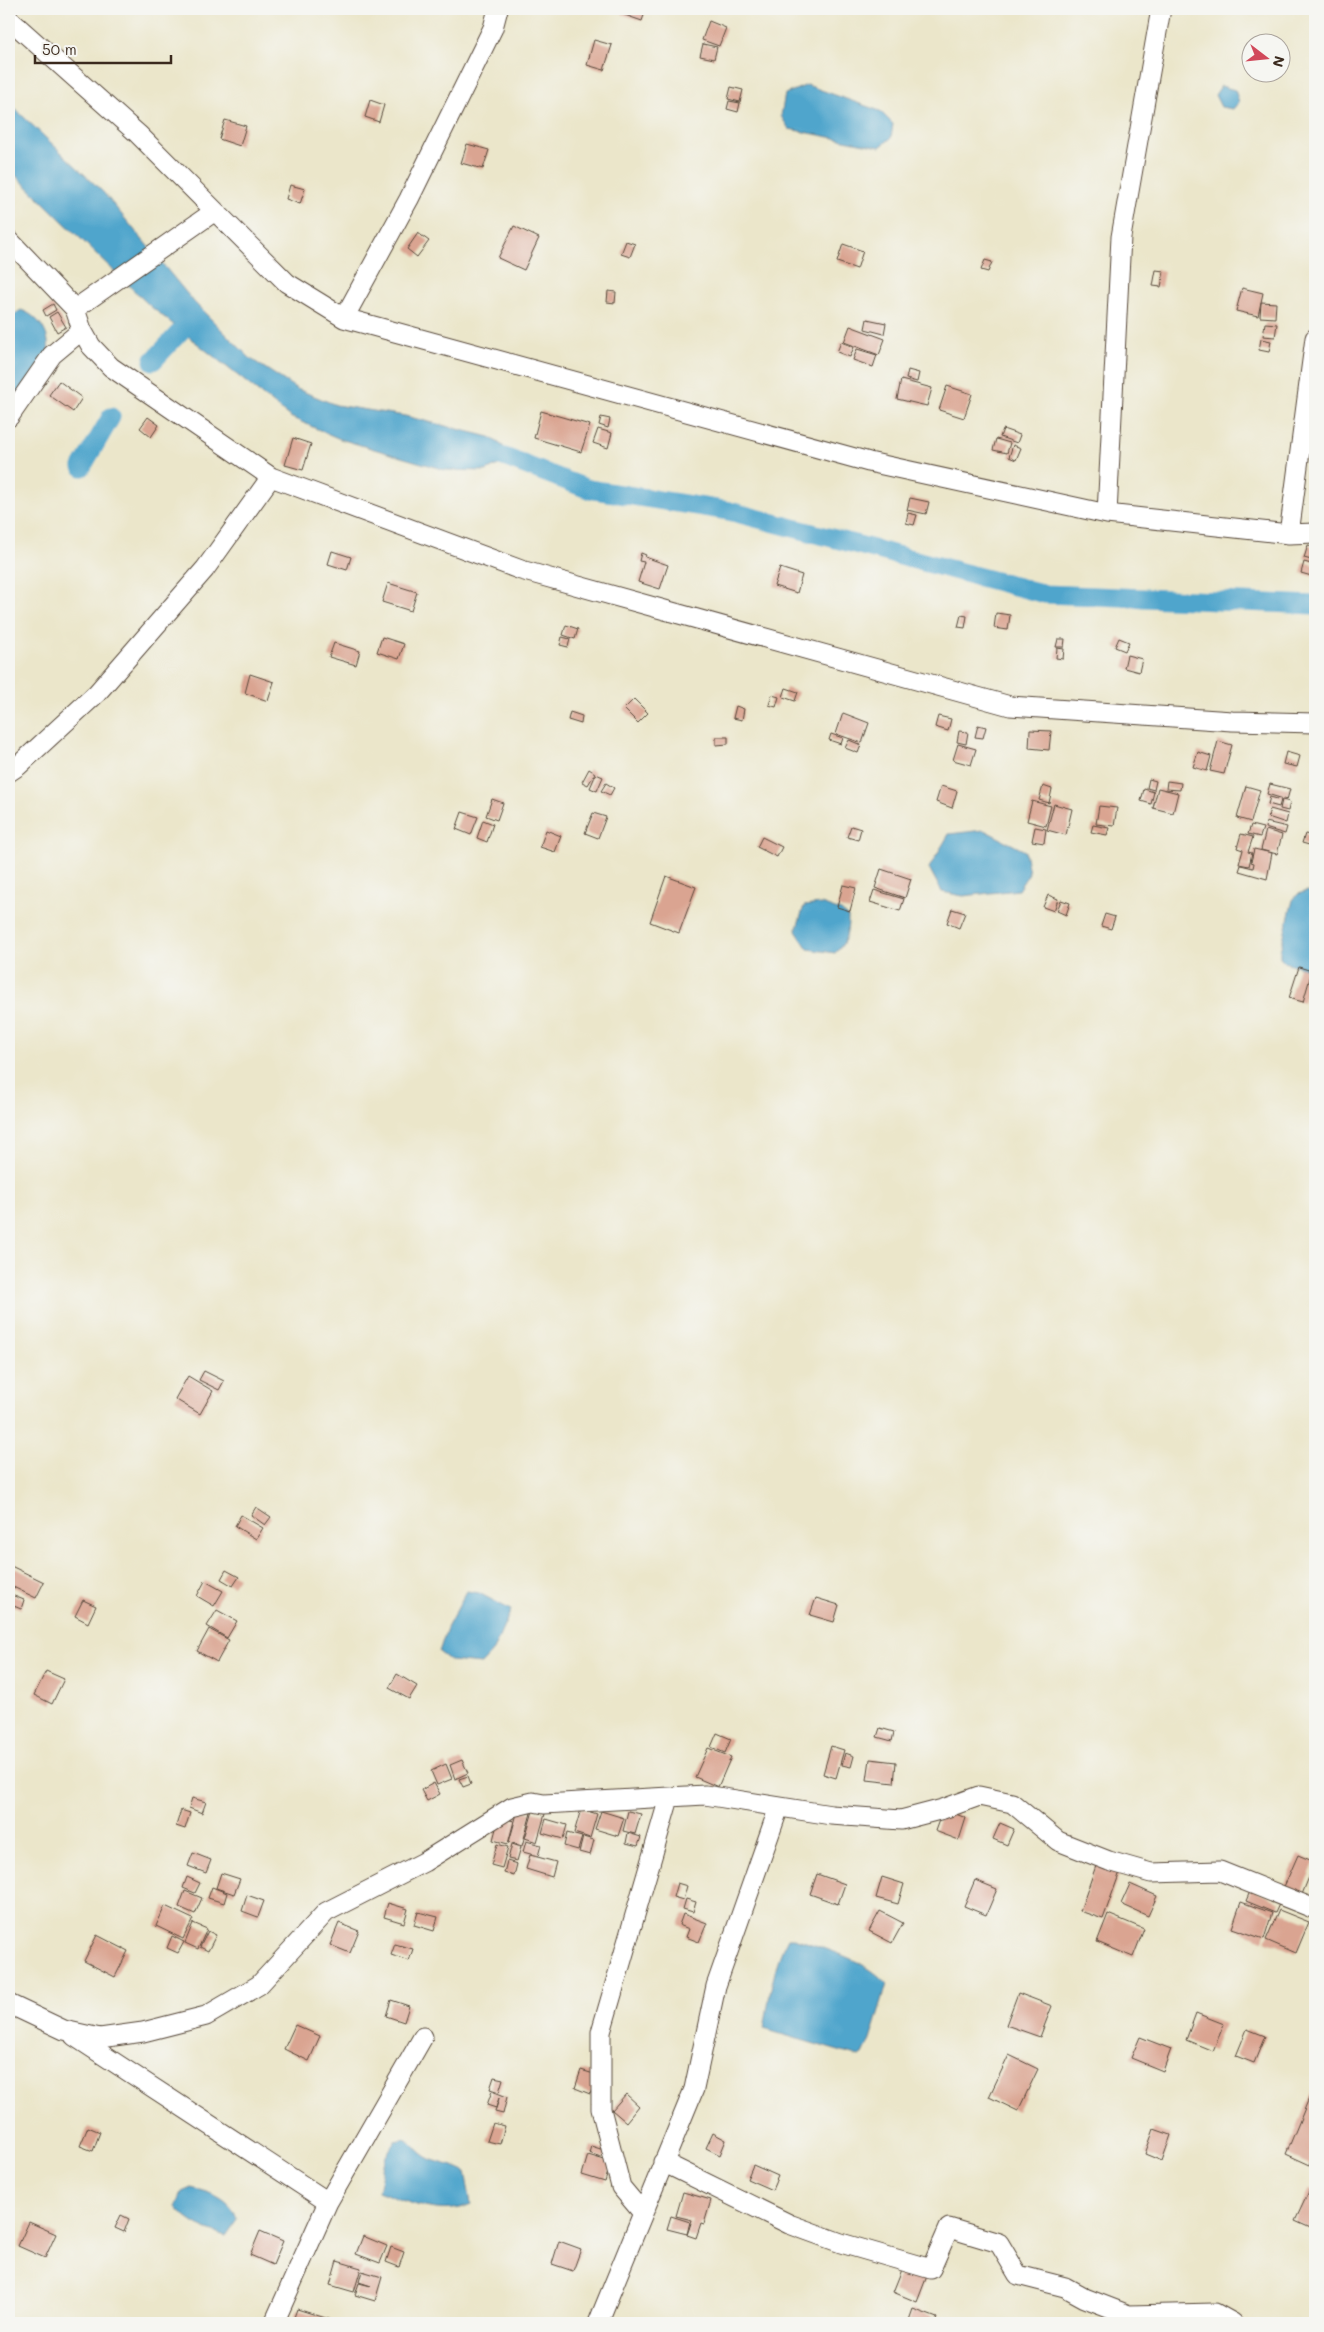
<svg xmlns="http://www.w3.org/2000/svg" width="1324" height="2332" viewBox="0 0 1324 2332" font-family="Mali,sans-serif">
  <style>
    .water { fill: #50a5cc; stroke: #466875 }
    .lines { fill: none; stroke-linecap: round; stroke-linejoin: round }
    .canal { stroke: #50a5cc; stroke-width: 19 }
    .building { fill: #daa491 }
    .minor-casing { stroke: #554638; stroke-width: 21 }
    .minor { stroke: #fff; stroke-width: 19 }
  </style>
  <rect width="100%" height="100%" fill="#f6f6f2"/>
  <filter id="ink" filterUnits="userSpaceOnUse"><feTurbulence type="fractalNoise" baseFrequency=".02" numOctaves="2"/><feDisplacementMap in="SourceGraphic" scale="10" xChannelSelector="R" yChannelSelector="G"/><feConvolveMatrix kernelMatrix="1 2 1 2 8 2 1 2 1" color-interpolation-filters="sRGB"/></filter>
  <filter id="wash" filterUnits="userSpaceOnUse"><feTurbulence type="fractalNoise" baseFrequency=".0096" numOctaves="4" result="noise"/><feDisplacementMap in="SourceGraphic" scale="20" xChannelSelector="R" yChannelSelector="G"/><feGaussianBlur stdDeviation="1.12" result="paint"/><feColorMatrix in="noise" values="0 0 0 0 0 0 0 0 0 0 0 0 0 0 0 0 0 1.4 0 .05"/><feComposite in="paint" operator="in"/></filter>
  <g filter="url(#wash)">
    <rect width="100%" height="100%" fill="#ebe6ca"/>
    <path class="water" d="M807 85 880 111 893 124 891 138 880 147 789 129 781 116 785 94Z
      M1221 86 1235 90 1239 102 1233 109 1221 107 1215 95Z
      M9 103 103 192 194 302 251 359 297 389 336 405 405 416 490 437 503 446 504 457 500 464 486 471 445 470 340 439 290 417 150 306 9 169Z
      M21 310C39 316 51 334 48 353L9 410V318Z
      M984 830 1025 851 1029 873 1018 890 963 896 942 892 929 868 949 834Z
      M1307 891 1315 893V971L1284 962 1280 958V951L1293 900 1298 894Z
      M821 904 841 911 848 917C848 932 846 944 835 953L808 949 796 931 804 906Z
      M467 1591 479 1593 511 1610 493 1651 481 1664 451 1661 439 1652 447 1628Z
      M788 1938H794C825 1949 865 1959 887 1984L870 2040 863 2055 859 2057 764 2029C769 2000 773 1964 788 1938Z
      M405 2139C414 2144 419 2152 427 2157 438 2164 453 2164 465 2171L471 2204C441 2218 407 2202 378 2191L386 2156 395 2141Z
      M191 2188C210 2192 232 2199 237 2220L226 2236C206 2230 189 2224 176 2207L182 2192Z"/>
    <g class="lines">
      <path class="canal" d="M153 361 193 318
        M480 451 504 457 588 489 729 511 1045 594 1315 605
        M82 467 111 417"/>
    </g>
    <g id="blocks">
      <path class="building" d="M624 9H646L642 21 622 14Z
        M709 21 726 28 719 46 702 40Z
        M594 40 612 45 604 70 587 65Z
        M703 44 717 47 714 59 700 56Z
        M731 87 743 90 740 102 728 99Z
        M370 100 384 105 379 122 365 117Z
        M729 101 740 103 738 112 727 109Z
        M225 120 246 126 240 146 219 139Z
        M467 144 489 150 483 169 461 163Z
        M290 185 305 189 300 204 286 199Z
        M514 226 539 238 524 270 498 258Z
        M418 233 429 241 417 257 407 249Z
        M626 241 635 244 630 257 621 254Z
        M843 244 863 251 857 269 837 262Z
        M985 260 992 262 988 272 981 270Z
        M1156 270 1164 271 1161 287 1153 286Z
        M1242 288 1263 293 1258 316 1236 311Z
        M608 291 616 292 615 303 607 302Z
        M1261 302 1276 303 1275 318 1260 317Z
        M53 304 56 310 46 316 43 310Z
        M57 312 66 327 57 332 49 317Z
        M867 319 886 323 884 334 865 329Z
        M1265 323 1277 324 1275 337 1263 336Z
        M850 326 885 339 879 355 844 342Z
        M1261 339 1271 341 1269 352 1259 350Z
        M841 342 854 347 850 357 837 352Z
        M857 349 877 355 873 367 853 360Z
        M908 370 919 373 917 382 906 379Z
        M901 380 932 388 927 406 897 399Z
        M59 381 82 398 73 412 49 395Z
        M947 386 972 394 964 418 939 410Z
        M541 411 590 425 581 452 534 438Z
        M148 417 159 425 151 437 140 428Z
        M601 417 610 419 608 428 599 425Z
        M598 429 612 433 608 448 593 443Z
        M1003 429 1020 435 1017 443 1000 437Z
        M293 438 311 444 303 470 285 465Z
        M996 439 1010 443 1007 453 993 450Z
        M1013 445 1021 448 1016 460 1009 457Z
        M910 498 929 502 926 514 907 510Z
        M908 513 917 515 914 525 906 523Z
        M1308 545 1315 547V561L1304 558Z
        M332 551 351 557 347 570 328 564Z
        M641 553 646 555 645 557 668 565 660 589 638 582 644 562 639 561Z
        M1304 562 1315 565V577L1301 573Z
        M780 568 802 575 797 593 774 586Z
        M388 583 417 592 411 611 382 602Z
        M996 613 1010 615 1008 630 994 628Z
        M961 615 967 616 965 628 958 627Z
        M566 625 578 629 575 639 563 635Z
        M382 637 404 644 399 659 377 652Z
        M562 637 570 639 568 647 560 645Z
        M1119 638 1129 642 1125 651 1115 647Z
        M1058 639H1065L1064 647H1056Z
        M334 643 360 651 356 665 329 657Z
        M1057 648 1064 649 1063 659 1056 658Z
        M1127 655 1142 659 1139 672 1124 668Z
        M250 674 274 682 268 701 245 693Z
        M786 688 798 692 795 701 783 697Z
        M772 695 779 697 776 707 769 705Z
        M634 699 648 713 638 723 624 709Z
        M736 706 744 709 742 720 733 718Z
        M570 712 582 716 581 724 568 720Z
        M843 713 869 723 862 743 836 734Z
        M938 716 951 719 948 731 935 727Z
        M978 725 986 727 983 738 975 737Z
        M1030 730 1051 731 1049 750 1029 748Z
        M959 731 968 732 966 744 957 742Z
        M831 734 843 738 841 744 829 740Z
        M716 737H728V744L716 745Z
        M849 740 861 745 858 753 845 748Z
        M1218 741 1232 745 1224 774 1210 771Z
        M958 744 976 749 971 765 953 760Z
        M1198 752 1211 756 1207 771 1193 767Z
        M1286 752 1300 756 1297 767 1283 764Z
        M589 769 595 773 588 785 582 782Z
        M596 774 603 777 597 791 590 788Z
        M1149 779 1156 781 1154 790 1147 788Z
        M1167 781 1181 783 1180 790 1166 789Z
        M606 783 614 788 610 795 601 791Z
        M1270 784 1290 789 1287 800 1267 794Z
        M941 786 957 791 952 808 936 802Z
        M1043 786 1052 789 1049 803 1039 800Z
        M1246 786 1260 790 1251 822 1237 818Z
        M1158 788 1178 793 1173 813 1153 808Z
        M1144 789 1154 792 1151 804 1141 801Z
        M1270 797 1281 800 1279 807 1268 804Z
        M492 799 503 803 497 820 486 816Z
        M1282 800 1290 802 1288 811 1280 809Z
        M1032 801 1051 806 1046 826 1027 821Z
        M1054 804 1072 809 1066 835 1047 830Z
        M1099 806 1117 808 1114 826 1096 824Z
        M1270 809 1288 814 1286 823 1268 817Z
        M462 812 478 817 471 835 456 829Z
        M593 813 606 817 598 838 585 833Z
        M483 820 493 824 487 842 477 838Z
        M1266 822 1287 827 1285 834 1265 828Z
        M1093 825 1109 828 1107 835 1091 832Z
        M1251 825 1263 828 1260 837 1248 834Z
        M851 826 861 829 858 840 847 837Z
        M1035 827 1046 829 1044 843 1032 841Z
        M546 830 561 836 555 852 540 847Z
        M1266 830 1282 835 1277 854 1261 850Z
        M1241 834 1253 837 1248 852 1252 853 1249 866 1239 864 1243 850 1237 848Z
        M1305 834 1315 836 1313 846 1302 843Z
        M762 837 782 847 777 857 757 847Z
        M1254 849 1272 853 1267 879 1239 871 1241 865 1253 868 1254 863 1251 862Z
        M881 869 911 879 905 898 875 888Z
        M666 876 696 887 679 933 650 922Z
        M843 885 856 888 850 911 837 907Z
        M874 890 904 899 900 911 870 902Z
        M1048 895 1058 899 1054 911 1043 907Z
        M1061 900 1070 903 1066 915 1057 911Z
        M952 909 965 913 959 928 947 923Z
        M1105 914 1115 917 1111 929 1101 926Z
        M1299 967 1312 971 1303 1002 1289 998Z
        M204 1371 224 1381 219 1390 199 1380Z
        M188 1376 213 1391 200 1414 175 1399Z
        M256 1507 271 1517 265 1525 251 1515Z
        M241 1515 263 1528 256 1539 235 1526Z
        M11 1566 44 1582 36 1598 9 1585Z
        M226 1570 239 1577 233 1586 221 1579Z
        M205 1581 223 1591 214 1606 197 1596Z
        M9 1594 24 1600 21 1609 9 1604Z
        M816 1598 839 1605 834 1622 810 1615Z
        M83 1600 96 1606 88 1623 75 1616Z
        M217 1610 237 1621 227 1638 207 1626Z
        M209 1629 229 1640 217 1662 197 1651Z
        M46 1671 64 1679 52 1704 34 1695Z
        M397 1674 417 1686 409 1699 389 1688Z
        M880 1728 894 1732 892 1741 877 1737Z
        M717 1733 731 1739 725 1753 711 1747Z
        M831 1746 844 1750 836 1778 823 1774Z
        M708 1748 731 1757 718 1787 695 1777Z
        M845 1753 854 1756 851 1767 842 1765Z
        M870 1759 896 1762 894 1783 867 1780Z
        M462 1760 468 1773 455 1779 450 1765Z
        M446 1764 452 1779 437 1785 431 1771Z
        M468 1776 471 1784 463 1787 459 1779Z
        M434 1783 440 1794 427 1801 421 1790Z
        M192 1798 206 1802 202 1813 189 1808Z
        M581 1809 597 1814 590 1838 574 1833Z
        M943 1809 966 1818 959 1840 935 1831Z
        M181 1810 190 1813 185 1829 176 1826Z
        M518 1810 531 1813 522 1846 509 1842Z
        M533 1811 545 1814 537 1842 525 1838Z
        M601 1811 624 1818 618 1836 595 1829Z
        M628 1811 641 1814 635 1834 623 1831Z
        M499 1817 514 1821 508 1844 493 1840Z
        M546 1819 567 1825 563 1839 542 1833Z
        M1000 1823 1014 1829 1007 1845 993 1839Z
        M567 1833 582 1837 578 1850 564 1846Z
        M628 1833 641 1837 638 1846 626 1843Z
        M583 1837 594 1840 590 1855 579 1852Z
        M526 1841 541 1845 538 1856 523 1852Z
        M497 1844 508 1847 502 1868 491 1865Z
        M512 1844 521 1847 517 1861 508 1859Z
        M193 1853 211 1860 206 1873 188 1866Z
        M530 1855 556 1862 552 1877 526 1869Z
        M1298 1855 1315 1862 1301 1897 1283 1889Z
        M507 1861 517 1864 514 1876 504 1873Z
        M1097 1863 1120 1872 1103 1919 1080 1911Z
        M221 1873 240 1879 234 1894 216 1888Z
        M817 1874 845 1884 838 1904 810 1894Z
        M187 1877 200 1883 195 1893 183 1888Z
        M882 1877 904 1884 898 1904 876 1898Z
        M975 1880 997 1889 986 1915 964 1906Z
        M677 1883 687 1886 683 1900 673 1897Z
        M1130 1884 1157 1896 1148 1916 1121 1904Z
        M212 1887 227 1893 224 1903 208 1898Z
        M1251 1889 1280 1902 1275 1913 1246 1901Z
        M185 1891 202 1898 195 1914 179 1907Z
        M247 1895 264 1901 258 1917 242 1911Z
        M686 1899 696 1902 693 1912 683 1909Z
        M1241 1902 1272 1913 1264 1939 1232 1928Z
        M388 1903 408 1909 404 1923 384 1917Z
        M165 1906 193 1919 183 1939 156 1926Z
        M1279 1910 1309 1922 1296 1953 1266 1940Z
        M880 1911 903 1923 892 1943 869 1931Z
        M418 1912 438 1917 434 1931 414 1925Z
        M683 1914 707 1923 699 1942 686 1937 689 1929 679 1925Z
        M1108 1914 1144 1929 1133 1957 1097 1942Z
        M193 1923 207 1929 198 1949 185 1943Z
        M339 1923 359 1931 350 1953 330 1945Z
        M208 1931 216 1935 208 1951 200 1947Z
        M97 1935 128 1951 115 1977 84 1961Z
        M172 1936 184 1942 178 1953 167 1948Z
        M395 1944 413 1949 409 1961 391 1955Z
        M1018 1993 1052 2006 1040 2037 1006 2025Z
        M391 2000 409 2006 404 2022 386 2016Z
        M1196 2013 1224 2024 1213 2051 1186 2040Z
        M295 2025 320 2036 309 2061 284 2049Z
        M1247 2029 1265 2036 1254 2063 1236 2056Z
        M1140 2037 1171 2049 1163 2071 1131 2058Z
        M1009 2055 1038 2069 1018 2111 989 2097Z
        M581 2070 597 2075 590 2094 575 2088Z
        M494 2077 503 2079 499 2092 490 2089Z
        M492 2091 507 2097 503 2114 495 2112 499 2098 496 2108 487 2105Z
        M1312 2091 1315 2092V2152L1310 2165 1286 2154Z
        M626 2094 639 2106 626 2122 612 2110Z
        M493 2123 505 2126 500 2144 487 2141Z
        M88 2127 100 2132 93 2151 80 2146Z
        M1154 2129 1171 2135 1162 2161 1145 2154Z
        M713 2133 726 2140 720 2155 706 2148Z
        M591 2146 607 2151 604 2158 589 2153Z
        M588 2155 611 2162 605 2182 582 2175Z
        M753 2165 778 2176 772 2190 747 2179Z
        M1310 2189 1315 2191V2230L1295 2221Z
        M683 2192 711 2200 704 2224 701 2223 696 2238 687 2235 692 2220 676 2216Z
        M121 2215 129 2219 124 2232 115 2228Z
        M671 2216 690 2222 687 2234 667 2229Z
        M29 2222 56 2234 45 2258 18 2246Z
        M260 2231 283 2241 273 2265 250 2255Z
        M363 2236 387 2246 380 2263 356 2254Z
        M559 2241 581 2249 573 2271 552 2264Z
        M391 2247 404 2252 399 2267 386 2262Z
        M337 2261 361 2268 354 2292 330 2285Z
        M903 2267 927 2276 917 2302 893 2292Z
        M362 2271 382 2277 375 2301 355 2295 359 2283 371 2286 359 2282Z
        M297 2309 332 2320 331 2323H292Z
        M913 2309 937 2318 935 2323H908Z"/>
    </g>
  </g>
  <g filter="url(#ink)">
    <use href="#blocks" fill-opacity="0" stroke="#554638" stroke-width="1"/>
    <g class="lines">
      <defs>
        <path id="minor" d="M9 19 138 134 287 283 344 318 869 462 1107 514 1289 534 1315 533
          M9 240 75 309 82 330 91 346 111 367 271 477 521 570 1010 706 1232 721 1315 723
          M75 309 215 211
          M344 318 409 199 493 28 498 9
          M9 417 52 355 82 330
          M1107 514 1121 237 1161 9
          M1289 534 1315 338
          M9 772 18 766 97 693 205 569 271 477
          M9 2004 64 2030 100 2038 143 2032 206 2016 259 1985 326 1912 424 1862 512 1807 533 1802 544 1804 705 1795 831 1815 901 1820 943 1809 979 1796 1012 1803 1058 1841 1109 1861 1151 1873 1220 1871 1315 1909
          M74 2036 328 2202 423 2037
          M663 2162 789 2224 841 2243 931 2269 949 2228 999 2243 1018 2275 1065 2287 1085 2298 1129 2315 1215 2313 1233 2323
          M642 2212 621 2187 601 2109V2032L669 1798
          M274 2323 328 2202
          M598 2323 694 2089 716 1986 779 1807"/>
      </defs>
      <use href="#minor" class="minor-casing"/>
      <use href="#minor" class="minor"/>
    </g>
  </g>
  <rect width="1324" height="2332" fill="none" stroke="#f6f6f2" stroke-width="30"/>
  <g transform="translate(1266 58) rotate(106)"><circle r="24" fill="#f6f6f2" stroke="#aba49d"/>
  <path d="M0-4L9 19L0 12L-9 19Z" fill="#d1495b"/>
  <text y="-8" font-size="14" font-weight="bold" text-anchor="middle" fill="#3b2a1e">N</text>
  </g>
  <path d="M35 55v8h136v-8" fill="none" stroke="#3b2a1e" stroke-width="2.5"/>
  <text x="42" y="55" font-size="15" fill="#3b2a1e" stroke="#f6f6f2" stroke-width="4" paint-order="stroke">50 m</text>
</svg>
